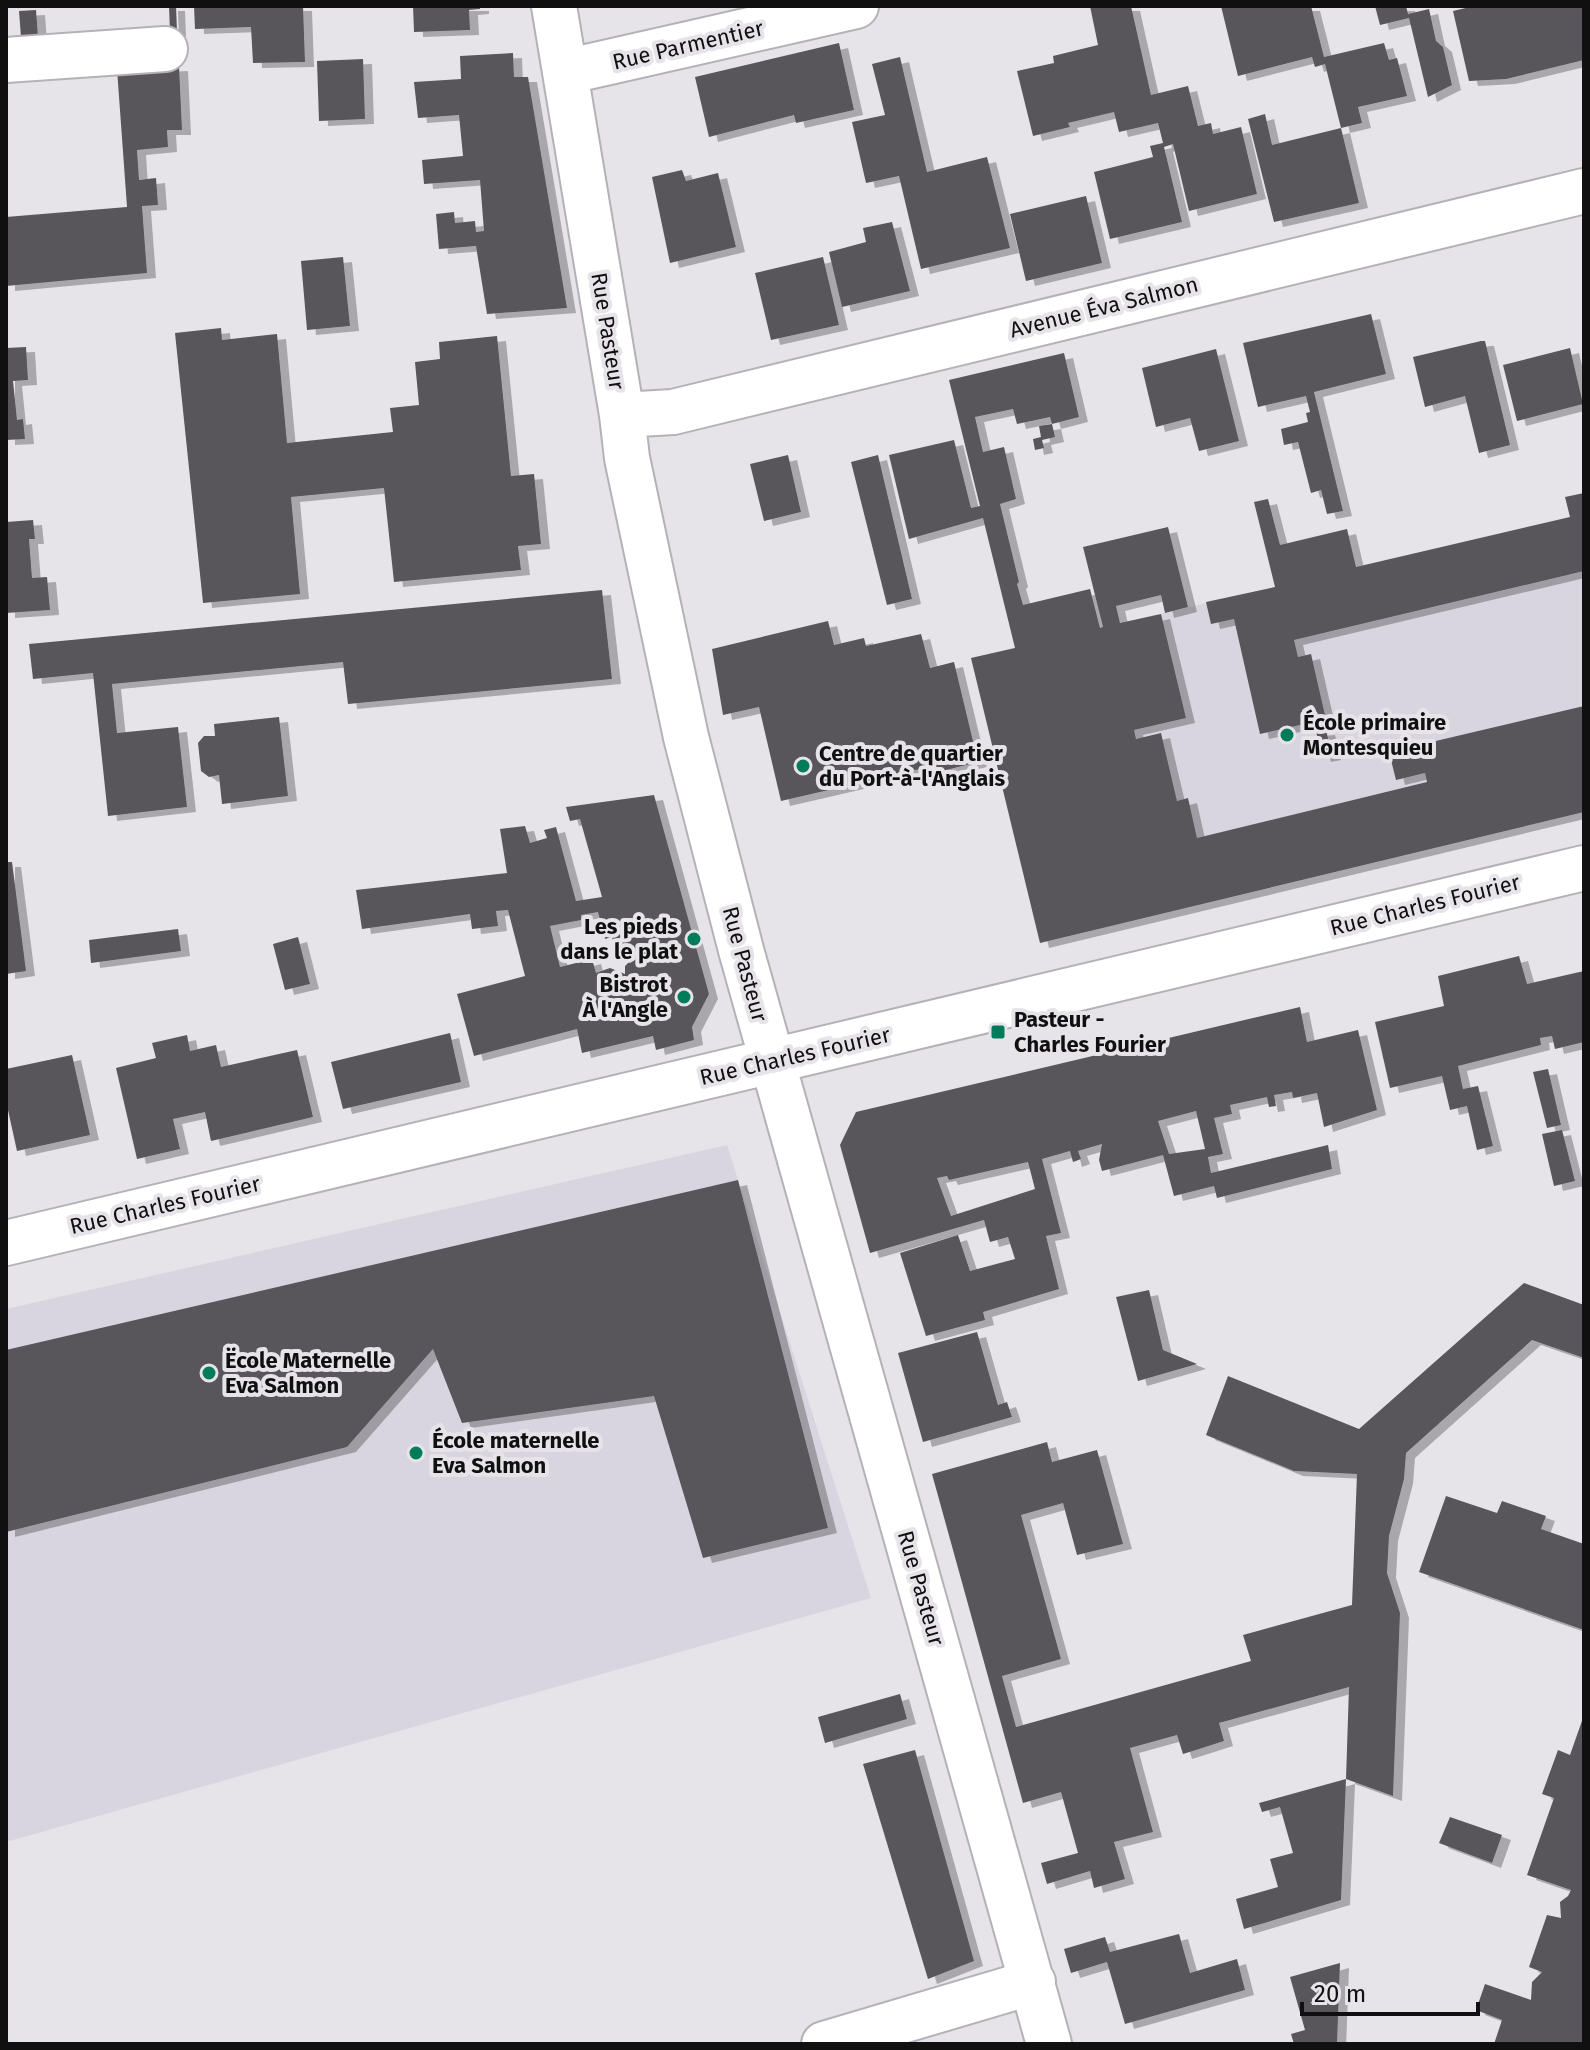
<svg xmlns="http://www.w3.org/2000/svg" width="1590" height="2050" viewBox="0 0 1590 2050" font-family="'Fira Sans',sans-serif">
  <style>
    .built { fill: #d9d5e0 }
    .building { fill: #58565a; fill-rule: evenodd; filter: url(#shadow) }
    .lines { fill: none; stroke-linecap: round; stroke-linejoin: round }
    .minor-casing { stroke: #b4b2b6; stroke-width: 48 }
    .minor { stroke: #fff; stroke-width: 44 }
    .poi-dot { fill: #007c5a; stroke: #e6e4e9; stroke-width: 3 }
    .labels { text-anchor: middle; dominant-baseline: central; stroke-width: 8; stroke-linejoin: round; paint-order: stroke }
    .street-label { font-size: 22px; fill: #101011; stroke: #e6e4e9 }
    .poi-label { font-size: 22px; font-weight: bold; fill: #101011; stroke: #e6e4e9; text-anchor: start }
  </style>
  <defs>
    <filter id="shadow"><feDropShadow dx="9" dy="5" stdDeviation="0" flood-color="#0004"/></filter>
  </defs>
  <rect width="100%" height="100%" fill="#e6e4e9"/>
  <path class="built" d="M1584 515V812L1040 943 971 658Z
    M727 1145 871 1598 6 1842V1309Z"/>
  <path class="building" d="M169 6H176L177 32H170Z
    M194 6H303L305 62 253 63 251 27 195 29Z
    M413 6H480V9L469 10 470 30 414 32Z
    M1090 6H1131L1151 95 1188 86 1198 126 1211 123 1213 134 1241 127 1257 194 1189 211 1173 144 1164 147 1182 222 1110 239 1094 172 1153 157 1150 146 1163 143 1158 123 1119 132 1114 112 1068 123 1070 127 1033 136 1017 71 1054 63 1053 56 1098 45Z
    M1221 6H1311L1324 57 1384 43 1389 60 1397 58 1407 96 1358 107 1362 123 1341 128 1325 64 1315 67 1312 57 1238 76Z
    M1375 6H1406L1408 14 1429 9 1436 41 1443 47 1452 85 1428 97 1409 18 1380 25Z
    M1474 6H1583L1584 60 1506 79 1469 81 1453 11Z
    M36 10 38 37H21L19 11Z
    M839 43 854 110 796 123 794 115 709 137 695 77Z
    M513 53 514 77H528L567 308 487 314 476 246 439 249 436 214 454 212 455 223 475 221 476 232 484 231 480 180 424 184 422 160 463 156 459 115 418 118 414 82 461 79 460 56Z
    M900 57 927 172 987 157 1010 248 921 269 899 176 866 183 852 122 885 115 872 64Z
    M363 59 365 119 319 121 317 61Z
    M179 66 182 130H167L168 147 137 150 139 180 156 178 158 205 142 206 147 273 6 286V217L127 207 117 69Z
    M1265 114 1272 145 1341 128 1359 203 1274 222 1248 119Z
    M682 170 686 181 718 173 736 247 670 263 652 177Z
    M1086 196 1102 263 1026 281 1010 214Z
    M892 222 910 291 842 307 829 252 866 242 863 228Z
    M343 257 350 326 307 330 301 261Z
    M823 257 839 325 771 340 755 273Z
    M1371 314 1386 374 1314 392 1343 511 1327 514 1321 490 1311 493 1298 442 1284 445 1281 429 1308 422 1306 413 1310 412 1306 396 1258 407 1243 343Z
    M221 328 222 340 277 334 287 443 393 432 390 408 419 405 415 362 440 359 439 342 497 336 511 476 534 474 541 544 518 546 521 570 394 582 384 488 291 497 300 594 203 603 175 333Z
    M1481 341H1485L1510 445 1479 453 1465 396 1425 407 1413 357Z
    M26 347 28 380 13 381 17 420 23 419 25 439 6 440V348Z
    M1570 348 1583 404 1517 421 1503 365Z
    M1216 349 1239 441 1199 451 1190 418 1156 427 1142 368Z
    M1064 353 1079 417 1052 424 1050 417 1017 424 1013 409 975 417 983 452 1004 447 1016 499 1000 504 1019 582 1017 584 1023 605 1090 589 1100 628 1103 627 1083 547 1168 527 1188 607 1165 613 1161 595 1116 606 1120 623 1161 614 1186 718 1134 730 1136 739 1161 733 1177 801 1188 798 1197 838 1427 782 1425 773 1396 780 1389 752 1584 706V812L1040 943 971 658 1015 648 983 518 909 539 889 455 954 440 971 508 980 506 949 380Z
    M1052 424 1055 437 1042 440 1044 448 1035 450 1033 439 1041 437 1039 426Z
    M788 455 801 512 764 521 750 464Z
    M878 455 912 599 887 605 851 462Z
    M1584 493V571L1294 640 1298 657 1311 654 1325 715 1311 718 1313 722 1260 734 1234 619 1211 624 1206 602 1275 587 1254 502 1268 499 1280 545 1347 529 1356 567 1570 517 1565 497Z
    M33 520 35 539H29L32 578 47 577 50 610 6 613V522Z
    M602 590 612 679 348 704 343 662 112 684 117 733 178 727 187 807 108 816 93 673 33 679 29 644Z
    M828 621 834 645 864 638 866 646 921 634 930 668 954 662 978 762 926 775 924 768 781 801 759 707 723 715 712 649Z
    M279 717 288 796 222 804 219 775 209 777 201 771 198 743 204 736H215L214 724Z
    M1326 730 1332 755 1322 757 1316 731Z
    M654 795 709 994 692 1027 694 1040 656 1050 653 1036 582 1053 577 1029 474 1056 457 994 525 976 508 910 496 911 498 926 472 929 470 914 362 929 356 890 507 873 500 829 525 826 530 843 547 838 544 830 556 827 576 901 602 897 580 819 570 821 566 807ZM598 912 605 939 612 937 617 954 631 960 625 966V974L610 968 596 973 592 959 560 967 550 926 581 920V915Z
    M6 862H12L26 971 6 974Z
    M178 929 181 951 91 963 89 940Z
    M298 937 310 984 285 990 273 944Z
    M1519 956 1527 984 1584 971V1042L1555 1049 1552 1036 1540 1038 1541 1045 1458 1066 1463 1089 1478 1086 1493 1146 1477 1150 1467 1106 1450 1110 1442 1076 1390 1088 1375 1022 1444 1006 1438 976Z
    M1300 1007 1307 1042 1358 1030 1377 1110 1324 1127 1317 1093 1293 1098 1292 1092 1274 1095 1276 1106 1269 1107 1267 1097 1230 1105 1232 1114 1214 1118 1223 1154 1208 1157 1211 1173 1328 1145 1332 1169 1217 1198 1214 1186 1174 1196 1163 1155 1102 1171 1099 1160 1102 1144 1078 1151 1081 1159 1073 1162 1070 1151 1042 1159 1061 1233 1046 1236 1059 1289 983 1312 985 1320 926 1336 900 1253 958 1235 970 1271 1015 1259 1008 1237 990 1242 984 1220 870 1253 840 1145 856 1112ZM1196 1111 1205 1149 1169 1154 1158 1121ZM1028 1162 1035 1189 951 1216 937 1178 947 1176 949 1180Z
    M450 1033 461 1082 343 1109 331 1062Z
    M187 1035 190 1051 216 1045 221 1067 297 1050 313 1117 211 1141 205 1112 173 1119 180 1149 137 1159 116 1068 156 1058 152 1043Z
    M72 1055 90 1135 17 1151 6 1101V1069Z
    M1548 1069 1561 1125 1547 1128 1533 1072Z
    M1562 1130 1575 1181 1554 1186 1542 1134Z
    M738 1180 828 1528 703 1558 654 1396 462 1423 433 1349 347 1447 6 1532V1350Z
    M1524 1283 1584 1305V1358L1532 1340 1406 1453 1404 1479 1389 1536 1387 1573 1400 1613 1393 1796 1346 1779 1341 1900 1244 1929 1236 1899 1278 1887 1270 1859 1293 1853 1280 1807 1262 1812 1259 1803 1346 1779 1349 1687 1219 1723 1224 1741 1199 1749 1183 1754 1177 1735 1130 1748 1153 1832 1114 1842 1125 1879 1094 1888 1090 1871 1047 1884 1041 1863 1078 1853 1061 1792 1023 1803 932 1474 1047 1442 1052 1462 1097 1450 1123 1544 1077 1555 1063 1503 1021 1515 1061 1659 1002 1676 1016 1727 1251 1661 1243 1635 1352 1605 1357 1474 1294 1471 1206 1435 1228 1376 1359 1429Z
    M1149 1290 1163 1350 1197 1364 1138 1381 1116 1297Z
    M977 1332 998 1405 1007 1402 1012 1417 923 1442 898 1353Z
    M1446 1496 1497 1513 1502 1501 1546 1516 1541 1529 1584 1544V1630L1419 1572Z
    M900 1694 907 1719 825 1743 818 1717Z
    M1584 1715V2044H1494L1502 2020 1476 2010 1485 1984 1531 2000 1532 1982 1542 1972 1529 1967 1547 1915 1561 1918 1560 1902 1568 1896 1571 1890 1527 1875 1554 1798 1542 1794 1558 1750 1570 1755Z
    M915 1750 974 1961 928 1979 863 1764Z
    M1450 1817 1502 1835 1492 1863 1439 1843Z
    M1179 1934 1190 1973 1237 1959 1245 1990 1125 2024 1107 1962 1071 1973 1064 1949 1105 1937 1110 1952Z
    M1340 1963 1337 2044H1294L1291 2034 1305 2030 1290 1977Z"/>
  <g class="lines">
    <defs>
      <path id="minor" d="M554 6 622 415 627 458 686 737 741 950 1049 2044
        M6 60 165 49
        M565 72 856 6
        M622 415 673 412 1584 191
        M6 1243 1584 868
        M824 2044 1033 1982"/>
    </defs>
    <use href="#minor" class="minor-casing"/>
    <use href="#minor" class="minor"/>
  </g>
  <g class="poi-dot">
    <circle cx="1287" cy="735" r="8"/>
    <circle cx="803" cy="766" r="8"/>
    <circle cx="694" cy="939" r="8"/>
    <circle cx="684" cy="997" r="8"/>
    <rect x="990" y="1024" width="16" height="16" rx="4"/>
    <circle cx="209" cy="1373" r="8"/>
    <circle cx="416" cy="1453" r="8"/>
  </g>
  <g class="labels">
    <g class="street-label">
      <text transform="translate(688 45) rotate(-13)">Rue Parmentier</text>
      <text transform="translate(1104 307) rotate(-14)">Avenue Éva Salmon</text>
      <text transform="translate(608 331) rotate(81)">Rue Pasteur</text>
      <text transform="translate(1425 905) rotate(-14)">Rue Charles Fourier</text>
      <text transform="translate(745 964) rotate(75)">Rue Pasteur</text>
      <text transform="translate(795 1056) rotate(-13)">Rue Charles Fourier</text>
      <text transform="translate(165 1205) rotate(-13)">Rue Charles Fourier</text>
      <text transform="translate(921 1588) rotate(74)">Rue Pasteur</text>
    </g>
    <g class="poi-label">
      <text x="1303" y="722">École primaire<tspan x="1303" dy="25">Montesquieu</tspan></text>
      <text x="819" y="753">Centre de quartier<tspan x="819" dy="25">du Port-à-l'Anglais</tspan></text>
      <text x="678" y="926" text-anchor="end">Les pieds<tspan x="678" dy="25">dans le plat</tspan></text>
      <text x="668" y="984" text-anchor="end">Bistrot<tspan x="668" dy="25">À l'Angle</tspan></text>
      <text x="1014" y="1019">Pasteur -<tspan x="1014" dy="25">Charles Fourier</tspan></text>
      <text x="225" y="1360">Ëcole Maternelle<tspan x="225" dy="25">Eva Salmon</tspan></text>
      <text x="432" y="1440">École maternelle<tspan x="432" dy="25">Eva Salmon</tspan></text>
    </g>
  </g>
  <rect width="1590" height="2050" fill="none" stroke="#101011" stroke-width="16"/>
  <path d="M1302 2002v12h176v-12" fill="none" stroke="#101011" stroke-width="4"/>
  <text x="1314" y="2002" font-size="24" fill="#101011" stroke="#e6e4e9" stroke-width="6" paint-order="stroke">20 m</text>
</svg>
